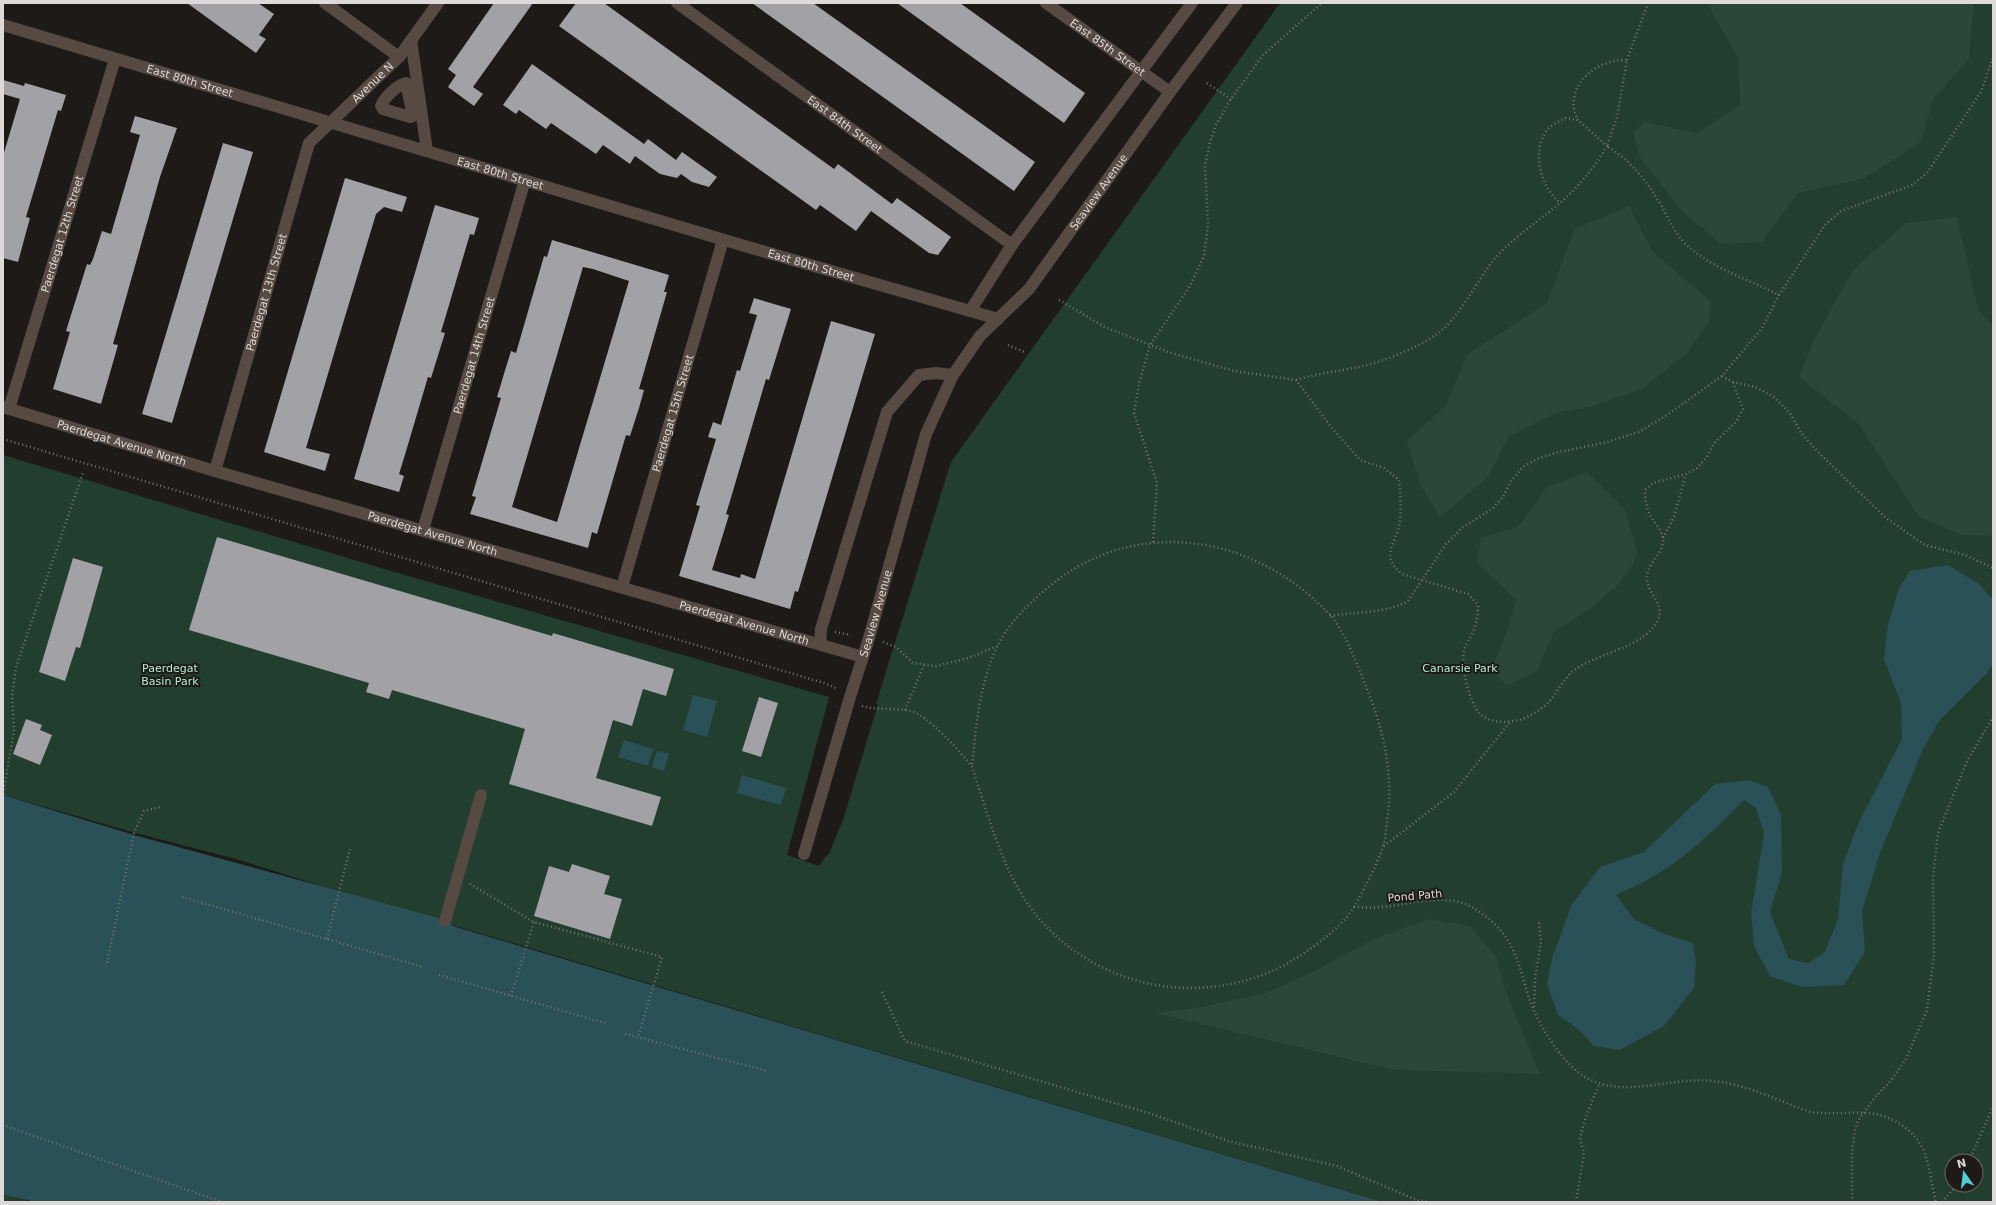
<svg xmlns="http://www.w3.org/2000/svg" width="1996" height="1205" viewBox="0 0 1996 1205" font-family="'DejaVu Sans',sans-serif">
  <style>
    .green { fill: #223e2f; fill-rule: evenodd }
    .forest { fill: #2a4737 }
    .water { fill: #2a5058 }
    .building { fill: #a2a1a6; fill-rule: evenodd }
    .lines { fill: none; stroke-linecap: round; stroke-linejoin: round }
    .path { stroke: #767371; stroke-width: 2.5; stroke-dasharray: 1 3; stroke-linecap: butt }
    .minor { stroke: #564a43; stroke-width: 12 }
    .labels { text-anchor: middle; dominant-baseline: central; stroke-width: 4; stroke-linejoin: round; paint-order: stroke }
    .street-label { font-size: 11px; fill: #dddad9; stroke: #1e1a18 }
    .park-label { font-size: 11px; fill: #b4efcd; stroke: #1e1a18 }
  </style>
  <rect width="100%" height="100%" fill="#1e1a18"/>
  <path class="green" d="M1280 3H1993V1202H1383L338 891 236 859 132 832 3 795V455L391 571 829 697 787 855 819 866 826 856 829 854 843 820 874 717 878 704H876L951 462ZM1952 1161H1976V1185H1952Z
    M3 1195 33 1202H36H3Z"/>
  <path class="forest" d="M1710 3H1974L1969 59 1933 99 1921 142 1865 178 1798 193 1762 242 1721 244 1680 209 1640 157 1633 133 1644 122 1697 133 1740 105 1738 58 1708 5Z
    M1629 206 1652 251 1711 302 1709 321 1687 353 1642 389 1589 407 1555 413 1509 436 1488 477 1440 517 1421 487 1407 441 1445 406 1468 354 1547 303 1575 229Z
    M1957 217 1978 310 1993 326V536L1962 535 1919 517 1859 424 1799 377 1815 338 1853 270 1906 223Z
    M1587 472 1625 510 1637 551 1634 562 1619 584 1591 608 1554 632 1537 671 1506 686 1492 668 1507 632 1516 599 1477 563 1481 538 1518 527 1547 487Z
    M1429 919 1470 926 1497 958 1504 987 1540 1074 1394 1070 1156 1013 1207 1006 1266 993 1314 971 1374 939Z"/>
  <path class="water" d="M1948 565 1979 584 1993 600V663L1987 673 1939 721 1923 749 1880 853 1862 911 1865 952 1844 985 1802 987 1770 976 1754 946 1751 913 1764 833 1756 808 1744 800C1716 828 1687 858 1652 877 1641 884 1628 889 1616 895L1634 919 1664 934 1693 943 1696 963 1694 988 1664 1026 1620 1050 1594 1046 1579 1030 1558 1015 1547 984 1552 958 1572 904 1600 867 1644 852 1715 784 1749 780 1768 787 1781 815 1782 872 1770 912 1789 959 1808 963 1825 952 1838 919 1843 864 1859 822 1902 739 1901 703 1884 659 1888 624 1899 588 1910 571Z
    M693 695 717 701 707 737 683 730Z
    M624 740 653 749 648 766 618 757Z
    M657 751 669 754 664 771 652 767Z
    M742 775 786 788 781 805 737 793Z
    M3 795 134 835 435 917 456 927 1383 1202H36L3 1195Z"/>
  <path class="building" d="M187 3H258L274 14 259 35 266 39 256 53Z
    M494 3H533L473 87 483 94 474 106 448 87 456 75 448 69Z
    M576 3H604L834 169 838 164 892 204 897 198 951 237 938 255 929 253 871 211 856 231 820 205 816 210 559 26Z
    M752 3H813L1035 162 1014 191Z
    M897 3H960L1085 93 1064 123Z
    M532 64 644 144 648 139 676 160 682 152 717 177 709 187 692 182 681 174 677 178 660 174 635 156 630 164 603 145 596 154 551 123 546 129 519 110 516 114 503 105Z
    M3 80 24 86 25 83 66 95 61 111 58 110 26 217 30 218 18 262 3 258V156L20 99 3 94Z
    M135 116 177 128 160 177 113 344 118 345 101 404 53 389 70 332 66 331 87 264 90 265 93 259 102 231 111 234 116 217 140 135 130 132Z
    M223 143 253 152 172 423 142 414Z
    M345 178 407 197 402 212 384 207 376 214 338 340 306 448 330 454 325 471 264 452Z
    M435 205 479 218 474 235 470 234 441 332 445 333 440 349 431 378 428 377 404 458 399 474 404 476 399 492 354 479Z
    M552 240 669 275 664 292H667L639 389 644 390 639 408 630 436 626 435 597 534 592 532 588 548 470 514 476 497 472 496 501 398 497 397 503 377 511 351 516 353 544 256 547 257ZM583 267 593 269 629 281 557 522 512 507Z
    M754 298 791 309 769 380 766 379 730 501 726 514 729 515 712 570 740 578 741 574 755 579 831 321 875 334 798 592 795 591 790 609 679 576 700 506 696 505 716 439 708 437 713 422 721 425 737 370 740 371 757 315 749 313Z
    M217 537 552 636 553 633 674 669 666 696 643 689 632 726 613 720 596 778 661 797 652 826 509 784 525 729 392 690 389 699 366 692 369 683 189 630Z
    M73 558 103 567 80 648 76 647 65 681 39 672Z
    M759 697 778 703 761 757 742 751Z
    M26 719 42 725 40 730 52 735 40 765 13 754Z
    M572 864 610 876 604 894 622 899 610 939 534 916 549 866 569 872Z"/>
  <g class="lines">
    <path class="path" d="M1993 3V6
      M1627 60 1648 3
      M1207 83 1231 99
      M1779 295 1825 225 1841 211 1912 185 1927 173 1981 92 1993 57
      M1059 300 1105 327 1168 352 1234 371 1296 380 1331 427 1360 460 1384 468 1399 480C1400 494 1402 512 1399 527 1393 547 1381 557 1402 574L1468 594 1478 605C1478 616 1476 625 1472 634 1469 640 1465 645 1464 651 1461 666 1469 703 1480 714 1492 725 1517 723 1529 716 1536 713 1544 707 1549 702 1557 693 1563 679 1573 671 1596 653 1645 648 1658 620 1665 603 1647 594 1647 578 1647 563 1663 555 1663 540 1663 530 1653 522 1649 513 1646 506 1645 498 1645 490L1653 483 1686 474 1697 468 1707 457 1714 443 1736 422 1743 409 1733 382
      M1008 345 1024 352
      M1722 376 1733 382 1755 387 1773 396 1790 413 1801 433 1818 452 1886 518 1925 545 1965 555 1993 568
      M1296 380C1315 374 1334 372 1353 368 1381 363 1413 350 1437 334 1457 321 1477 281 1492 262 1508 242 1534 224 1554 208 1575 191 1594 169 1607 146L1578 120 1565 118C1560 121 1551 125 1547 130 1531 152 1540 186 1560 203
      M3 439 824 683 838 689
      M1663 538 1674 517 1686 474
      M1153 542 1157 483 1134 413 1139 384 1150 345 1190 286 1204 256 1208 225 1205 165 1210 142 1216 125 1231 99 1263 55 1322 3
      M1330 616C1353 612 1389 613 1408 601L1446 544 1462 528 1493 508 1503 497 1511 481 1523 467 1537 459 1555 453 1607 442 1639 432 1667 415 1722 376 1762 328 1779 295C1750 280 1716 270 1690 248 1675 236 1668 216 1658 200 1644 177 1630 161 1607 146L1617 117 1627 60C1601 59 1570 79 1574 109 1574 112 1577 117 1578 120
      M835 632 851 635
      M883 642 896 647 913 663 936 666 969 658 997 646
      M862 706C878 711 895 707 911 711 926 714 963 754 972 767 989 817 1003 875 1037 916 1104 997 1223 1011 1307 951 1325 939 1345 923 1356 904 1365 887 1376 867 1382 849 1386 840 1386 831 1387 822 1393 780 1386 741 1372 702 1362 677 1348 636 1331 616 1257 535 1137 514 1050 586 1031 601 1007 625 997 647 979 685 976 727 972 767
      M905 710 924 665
      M3 794 14 731 12 696 16 667 83 473
      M1384 846 1454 792 1510 722
      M470 884 534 922 662 957 638 1037
      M182 897 423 967
      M1354 907C1363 907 1372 908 1381 907 1407 905 1433 896 1459 902 1470 905 1479 911 1488 918 1522 947 1518 974 1534 1011 1544 1033 1565 1065 1585 1077 1625 1100 1670 1076 1713 1081 1747 1084 1778 1101 1810 1112 1830 1115 1849 1112 1868 1113 1892 1115 1917 1131 1925 1154 1930 1169 1932 1186 1936 1202
      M327 939 350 849
      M107 963 134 833 144 811 160 807
      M439 975 605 1023
      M882 992 905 1041 1155 1115 1228 1141 1337 1166 1419 1201 1430 1202
      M511 996 534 922
      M1534 1007 1535 978 1541 942 1539 922
      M625 1034 768 1071
      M3 1125 222 1202
      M1969 1161 1993 1107
      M1576 1202 1584 1153 1580 1139 1584 1122 1599 1084
      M1854 1202 1852 1196V1151L1855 1130 1858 1121 1875 1097 1889 1083 1906 1059 1927 1010 1934 954 1933 877 1938 833 1967 761 1993 717
      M1942 1202 1957 1185"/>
    <g class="minor">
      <path d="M325 3 399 57"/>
      <path id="s1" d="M677 3 1012 245"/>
      <path id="s2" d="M1046 3 1170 92"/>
      <path id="s3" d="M3 25 748 247 998 319"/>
      <path d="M411 40 427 151"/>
      <path d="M406 83 413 116 410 117 383 109 381 106C384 98 397 85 406 83Z"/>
      <path d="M970 311 1012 245 1192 3"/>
      <path id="s4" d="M3 407 215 471 863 657"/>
      <path id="s5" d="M9 409 115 59"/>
      <path id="s6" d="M215 471 309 143 399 57 438 3"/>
      <path id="s7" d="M423 530 525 180"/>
      <path id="s8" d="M622 587 723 240"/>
      <path d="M820 644 821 629 887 412 919 375 936 373 953 375"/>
      <path id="s9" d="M804 854 850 697 869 638 926 434 953 375 980 336 1029 289 1170 92 1237 3"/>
      <path d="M445 921 481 795"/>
    </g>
  </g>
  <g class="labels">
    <g class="street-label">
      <text stroke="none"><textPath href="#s2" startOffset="76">East 85th Street</textPath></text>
      <text stroke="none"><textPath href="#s3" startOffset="195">East 80th Street</textPath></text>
      <text stroke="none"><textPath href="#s6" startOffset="429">Avenue N</textPath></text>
      <text stroke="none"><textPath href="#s1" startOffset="207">East 84th Street</textPath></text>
      <text stroke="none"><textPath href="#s3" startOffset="519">East 80th Street</textPath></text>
      <text stroke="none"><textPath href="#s9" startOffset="737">Seaview Avenue</textPath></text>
      <text stroke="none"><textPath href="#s5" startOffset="183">Paerdegat 12th Street</textPath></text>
      <text stroke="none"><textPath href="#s3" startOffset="843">East 80th Street</textPath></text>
      <text stroke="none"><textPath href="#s6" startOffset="186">Paerdegat 13th Street</textPath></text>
      <text stroke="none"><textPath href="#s7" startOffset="182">Paerdegat 14th Street</textPath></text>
      <text stroke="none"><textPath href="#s8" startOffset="181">Paerdegat 15th Street</textPath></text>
      <text stroke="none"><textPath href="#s4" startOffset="124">Paerdegat Avenue North</textPath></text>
      <text stroke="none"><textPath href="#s4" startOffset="448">Paerdegat Avenue North</textPath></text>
      <text stroke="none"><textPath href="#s9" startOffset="251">Seaview Avenue</textPath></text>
      <text stroke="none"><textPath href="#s4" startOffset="772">Paerdegat Avenue North</textPath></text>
      <text transform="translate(1415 896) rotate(-5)">Pond Path</text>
    </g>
    <g class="park-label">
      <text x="170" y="668">Paerdegat<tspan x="170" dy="13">Basin Park</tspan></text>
      <text x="1460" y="668">Canarsie Park</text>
    </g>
  </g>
  <rect width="1996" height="1205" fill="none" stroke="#dddad9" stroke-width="8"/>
  <g transform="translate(1964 1173) rotate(346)"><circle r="19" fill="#1e1a18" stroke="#6a6765"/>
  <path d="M0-3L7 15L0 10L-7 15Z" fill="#52ccd6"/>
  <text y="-6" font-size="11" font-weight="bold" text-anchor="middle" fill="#dddad9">N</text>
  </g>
</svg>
